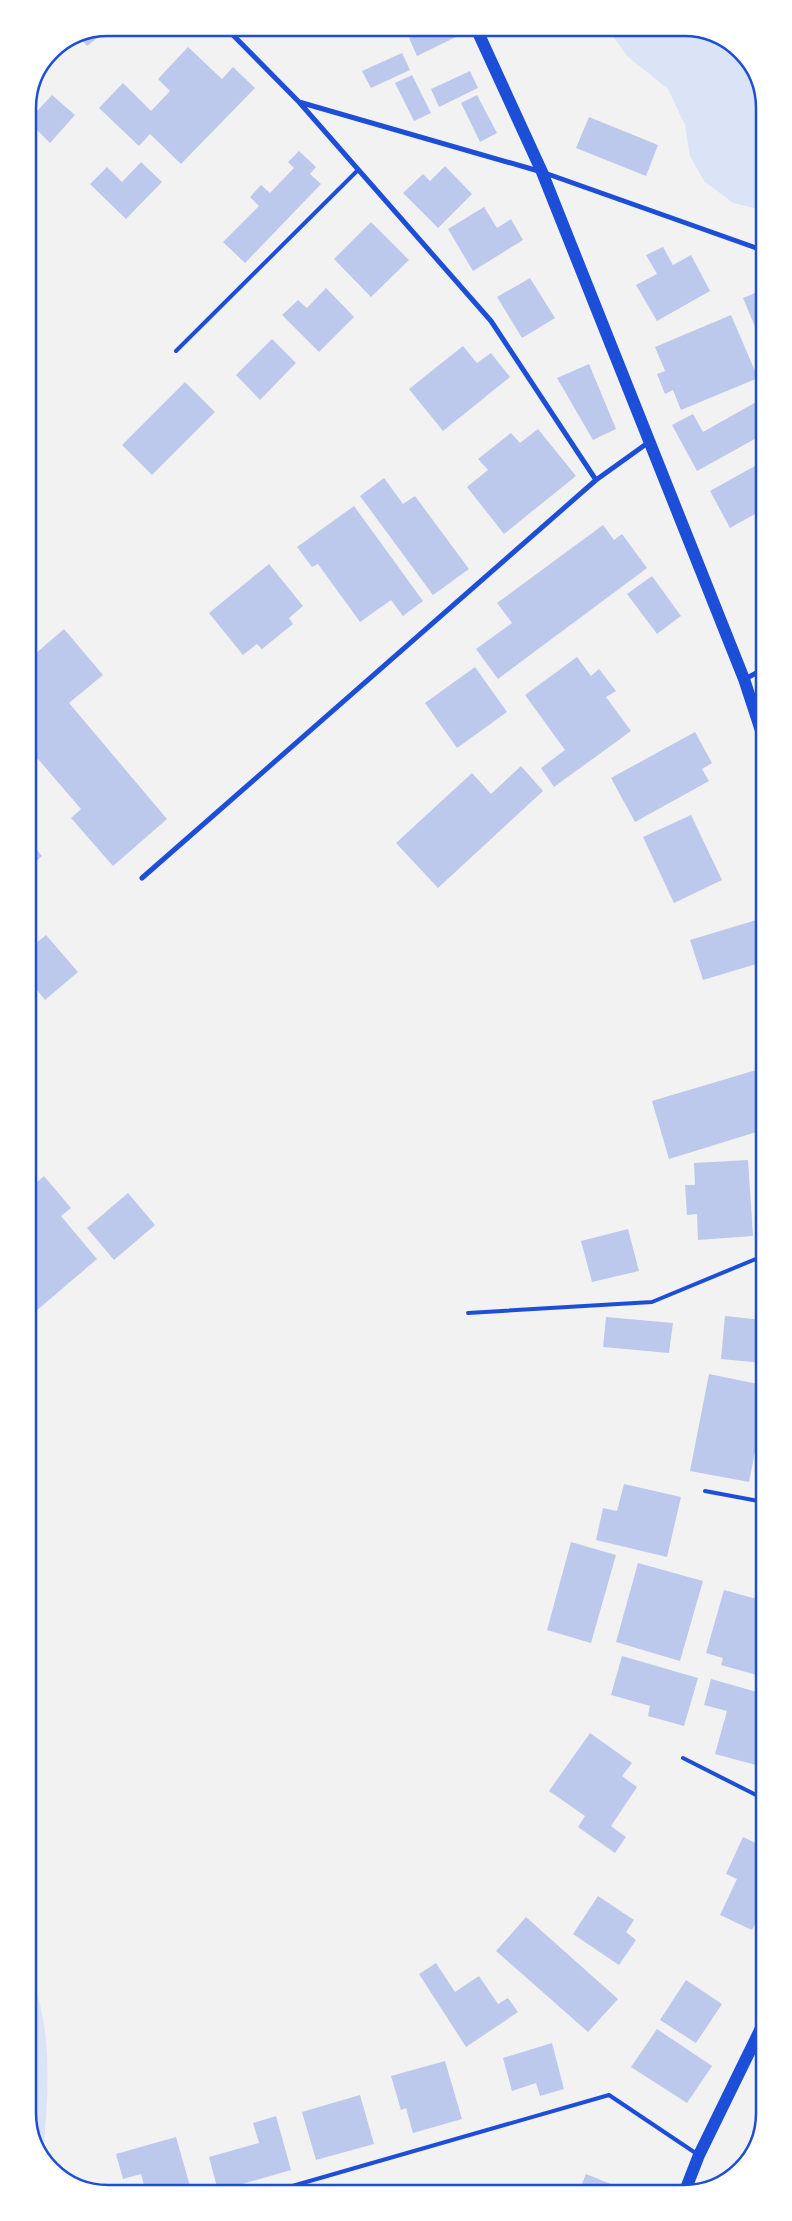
<svg xmlns="http://www.w3.org/2000/svg" width="792" height="2221" viewBox="0 0 792 2221" font-family="'Roboto Serif',serif">
  <style>
    .green { fill: #dbe4f7 }
    .building { fill: #bdc9ec }
    .lines { fill: none; stroke-linecap: round; stroke-linejoin: round }
    .service { stroke: #1d4ed8; stroke-width: 4 }
    .minor { stroke: #1d4ed8; stroke-width: 5 }
    .primary { stroke: #1d4ed8; stroke-width: 12 }
    .rim { fill: none; stroke: #1d4ed8; stroke-width: 2.5 }
  </style>
  <rect width="100%" height="100%" fill="#f2f2f2"/>
  <path class="green" d="M607 28H689L737 47 762 87V210L733 203 704 181 690 156 685 125 668 89 628 57Z
    M30 1971C53 2032 49 2090 43 2153L30 2134Z"/>
  <path class="building" d="M110 28 87 46 81 39 108 28Z
    M432 28H451L456 37 417 56 409 38Z
    M188 47 222 79 233 67 255 88 181 164 150 134 139 146 99 108 123 83 151 111 170 91 158 79Z
    M402 53 410 70 371 88 362 71Z
    M470 71 478 88 439 107 431 89Z
    M412 75 431 113 414 121 395 83Z
    M52 95 75 115 50 143 28 121Z
    M477 95 497 133 480 142 461 103Z
    M589 117 658 145 646 176 576 148Z
    M299 151 316 167 310 174 321 184 245 263 223 242 259 206 250 197 261 185 270 193 294 168 288 162Z
    M28 154 35 160 28 168Z
    M141 162 162 182 126 219 90 184 107 167 122 182Z
    M445 166 472 194 438 228 403 193 423 174 430 181Z
    M484 207 497 228 511 219 523 240 473 271 448 229Z
    M371 222 409 260 371 297 334 259Z
    M663 247 673 265 691 255 710 291 657 321 636 285 657 274 646 255Z
    M530 278 555 318 522 338 497 297Z
    M326 288 354 317 319 352 282 315 298 300 307 308Z
    M762 290V343L743 298Z
    M731 315 758 378 681 410 673 390 665 394 657 374 665 371 655 347Z
    M272 339 296 363 260 400 236 375Z
    M463 346 477 363 491 353 510 377 443 431 409 389Z
    M589 364 616 429 593 440 557 378Z
    M185 382 215 412 152 475 122 445Z
    M758 401 762 409V435L697 471 672 425 693 414 703 432Z
    M538 429 576 476 504 534 467 487 488 470 478 459 511 433 520 443Z
    M762 462V510L730 528 710 491Z
    M384 478 403 504 415 496 469 569 433 595 360 496Z
    M354 506 423 601 403 616 391 600 360 622 318 564 312 567 297 547Z
    M603 525 614 540 622 534 647 568 498 679 476 649 512 623 497 603Z
    M269 564 303 606 289 618 293 624 262 649 257 644 243 655 209 613Z
    M652 576 681 616 657 634 627 594Z
    M64 629 103 675 69 703 167 819 113 866 71 818 81 809 38 759 29 767 28 660Z
    M577 657 591 676 599 669 616 691 606 697 631 731 554 787 541 768 565 750 525 695Z
    M475 667 507 712 457 748 425 703Z
    M695 732 712 763 702 769 709 781 635 822 611 778Z
    M521 766 543 791 438 888 396 843 472 773 491 794Z
    M691 815 722 880 674 903 643 837Z
    M29 841 42 856 29 867Z
    M763 918V962L703 980 690 940Z
    M46 935 78 972 45 1000 29 980V949Z
    M763 1068V1130L669 1159 652 1101Z
    M748 1160 753 1236 698 1240 697 1214 687 1215 685 1185H695L694 1163Z
    M44 1176 71 1208 61 1216 97 1259 29 1317V1179L34 1185Z
    M128 1193 155 1225 114 1260 87 1228Z
    M628 1229 639 1271 592 1282 581 1241Z
    M725 1316 763 1320V1363L721 1359Z
    M606 1317 673 1323 669 1353 603 1347Z
    M709 1374 763 1385 764 1406 749 1482 690 1471Z
    M624 1484 681 1497 667 1557 596 1540 603 1508 617 1511Z
    M571 1542 616 1555 591 1643 547 1630Z
    M638 1563 703 1581 680 1661 616 1642Z
    M724 1590 764 1601V1677L721 1665 723 1658 706 1653Z
    M622 1656 698 1678 684 1726 648 1716 650 1706 611 1695Z
    M711 1679 764 1694V1738L756 1765 715 1754 727 1711 704 1705Z
    M590 1733 632 1763 622 1776 637 1787 611 1826 626 1837 615 1853 578 1827 585 1816 549 1791Z
    M743 1837 764 1847V1905L752 1930 720 1915 737 1879 726 1874Z
    M598 1896 634 1920 626 1932 636 1940 619 1965 573 1934Z
    M526 1917 618 1999 588 2032 496 1951Z
    M436 1963 455 1992 479 1976 498 2004 508 1998 518 2012 466 2047 419 1974Z
    M686 1980 722 2004 696 2043 660 2020Z
    M657 2029 712 2066 687 2103 631 2067Z
    M552 2043 564 2089 540 2096 536 2083 512 2091 503 2058Z
    M445 2061 462 2119 413 2133 406 2108 401 2110 391 2076Z
    M360 2095 374 2144 316 2160 302 2112Z
    M276 2116 291 2170 218 2191 209 2157 259 2143 253 2123Z
    M176 2137 192 2193H146L141 2174 123 2179 116 2154Z
    M586 2174 628 2191H579Z"/>
  <g class="lines">
    <path class="service" d="M176 351 358 170
      M468 1313 652 1302 763 1256
      M705 1491 764 1502
      M683 1758 764 1799
      M268 2193 609 2095 697 2154"/>
    <path class="minor" d="M226 28 299 102 491 321 596 480
      M299 102 542 172 762 250
      M745 679 762 670
      M142 878 596 480 649 442"/>
    <path class="primary" d="M476 28 542 172 744 679 763 737
      M685 2191 699 2155 764 2022"/>
  </g>
  <path d="M0 0H792V2221H0ZM108 36H684A72 72 0 0 1 756 108V2113A72 72 0 0 1 684 2185H108A72 72 0 0 1 36 2113V108A72 72 0 0 1 108 36Z" fill="#fff" fill-rule="evenodd"/>
  <path class="rim" d="M108 36H684A72 72 0 0 1 756 108V2113A72 72 0 0 1 684 2185H108A72 72 0 0 1 36 2113V108A72 72 0 0 1 108 36Z"/>
</svg>
